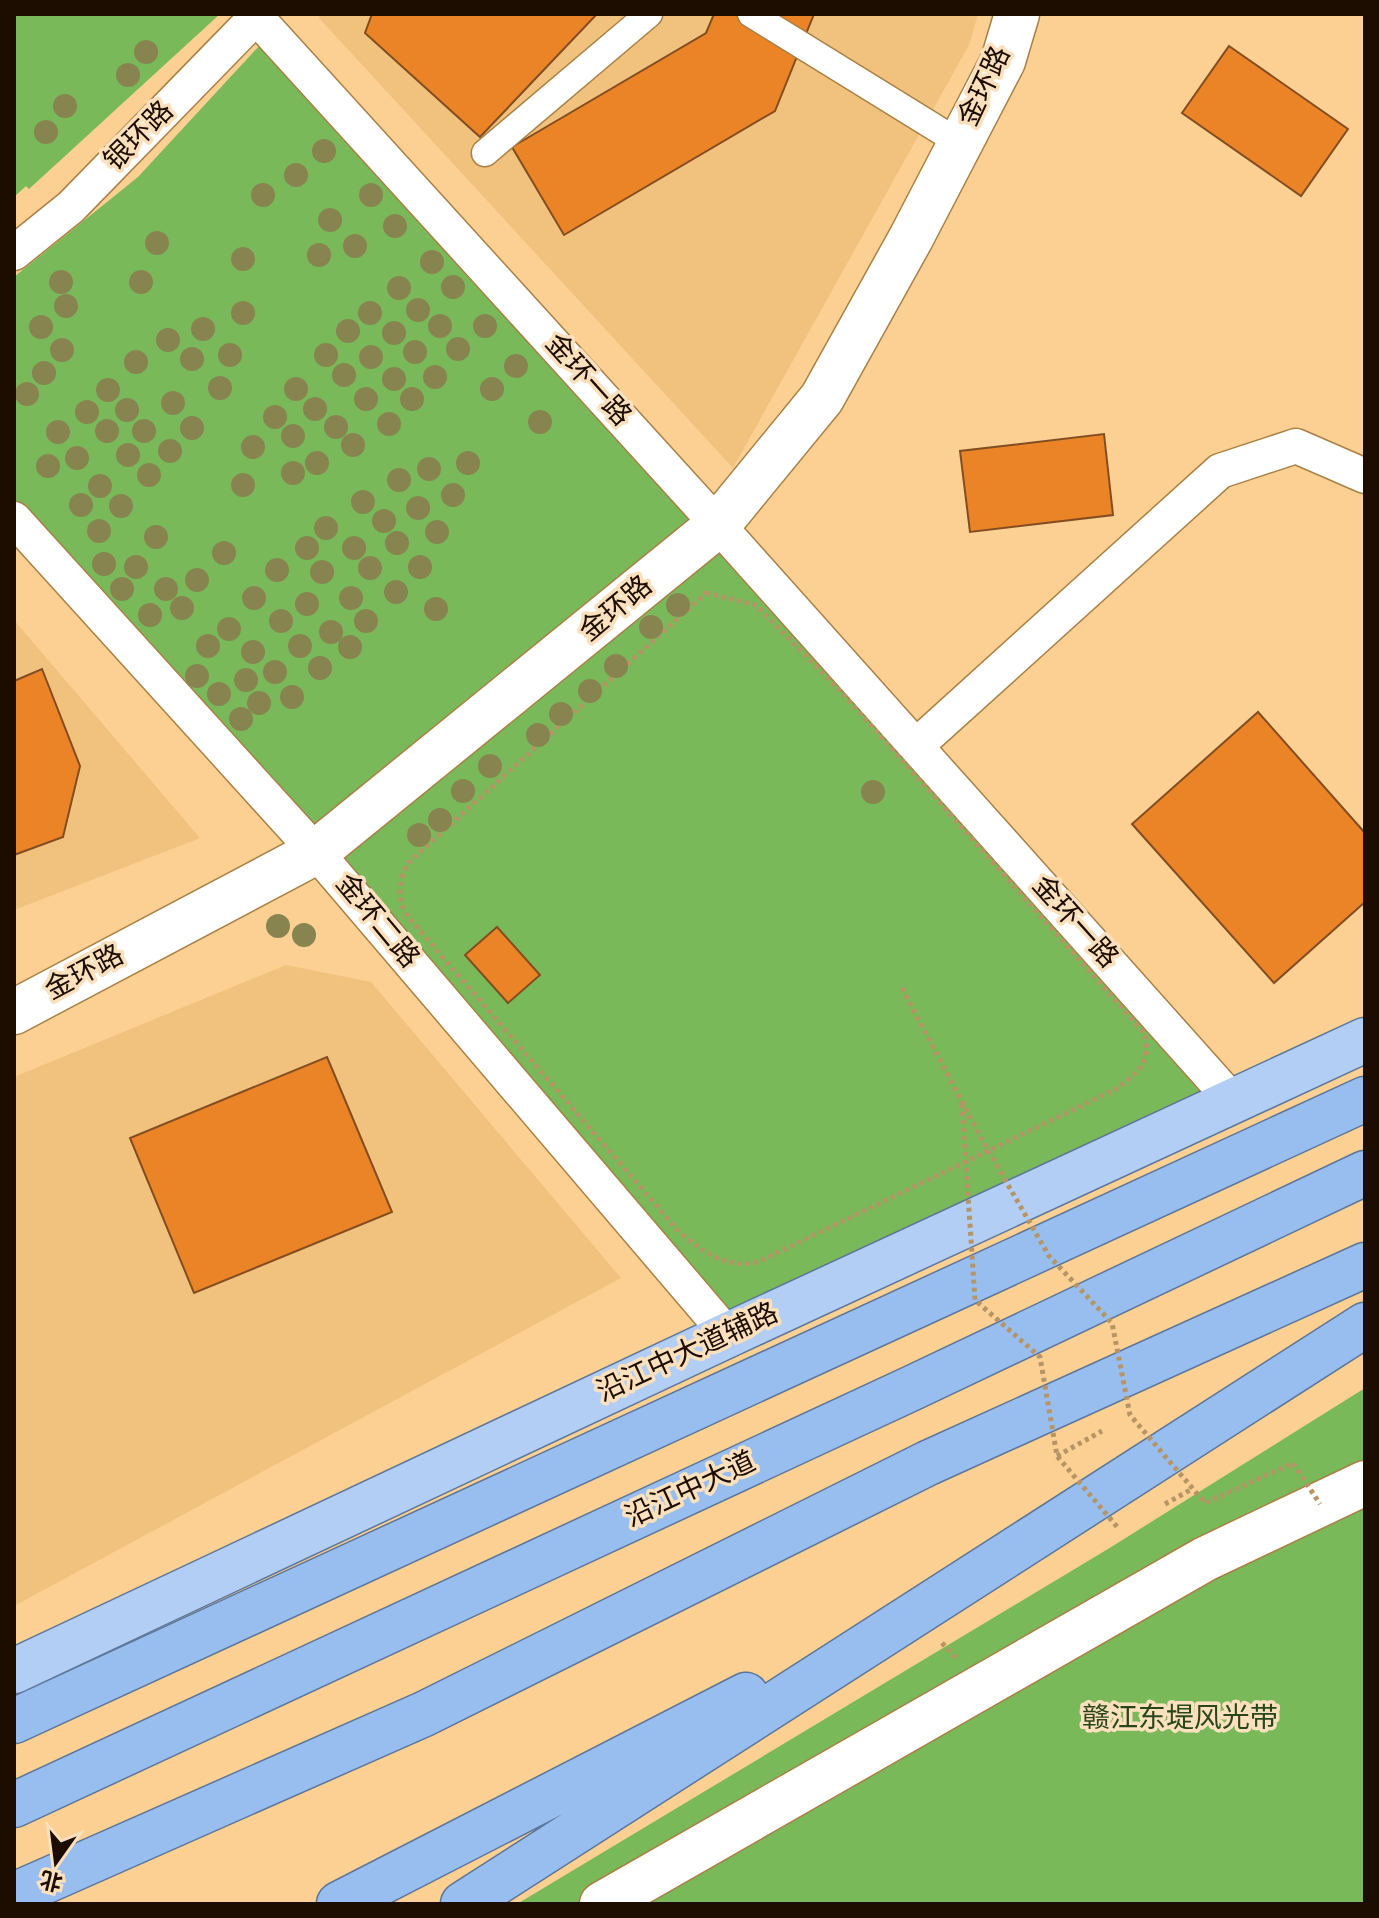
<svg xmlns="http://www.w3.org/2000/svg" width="1379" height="1918" viewBox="0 0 1379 1918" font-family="Overpass,'Noto Sans SC',sans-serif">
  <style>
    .built { fill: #f1c27d }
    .green { fill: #79b959 }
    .building { fill: #eb8327; stroke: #834d22; stroke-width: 2 }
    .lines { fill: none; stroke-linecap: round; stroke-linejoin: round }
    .pedestrian-casing { stroke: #a98145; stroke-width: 29 }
    .minor-casing { stroke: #a98145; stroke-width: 37 }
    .tertiary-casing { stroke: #a98145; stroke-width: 47 }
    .primary-casing { stroke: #5c7699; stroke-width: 47 }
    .trunk-casing { stroke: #5c7699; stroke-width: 47 }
    .path { stroke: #b69465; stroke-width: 5; stroke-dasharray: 4 4; stroke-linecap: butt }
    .pedestrian { stroke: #fff; stroke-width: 26 }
    .minor { stroke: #fff; stroke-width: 34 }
    .tertiary { stroke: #fff; stroke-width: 44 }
    .primary { stroke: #b2cef4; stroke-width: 44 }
    .trunk { stroke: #98bef0; stroke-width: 44 }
    .path-bridge { stroke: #b69465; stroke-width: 5; stroke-dasharray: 4 4; stroke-linecap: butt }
    .tree { fill: #888450 }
    .labels { text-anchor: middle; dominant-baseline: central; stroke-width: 7; stroke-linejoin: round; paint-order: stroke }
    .street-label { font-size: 28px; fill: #1c0d00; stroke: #fae0bc }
    .park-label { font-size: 28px; fill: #29451a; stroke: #fae0bc }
  </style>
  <rect width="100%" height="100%" fill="#fbd092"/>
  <path class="built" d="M320 14H978L969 45 733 468 319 18Z
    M14 620 200 838 14 910Z
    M286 965 371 982 621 1278 14 1606V1077Z"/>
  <path class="green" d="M14 14H220L29 189 26 186 14 197Z
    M260 45 1211 1088 727 1313 14 501V277L138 177Z
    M1365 1388V1904H517L1108 1549Z"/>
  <path class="building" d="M372 14H597L480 137 365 33Z
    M714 14H814L775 111 564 235 512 147 706 33Z
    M1229 46 1348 129 1301 196 1182 113Z
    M1104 434 1113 515 970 532 960 451Z
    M42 669 80 766 63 837 14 855V681Z
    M1258 712 1365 833V902L1274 983 1132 824Z
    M497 927 540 975 508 1003 465 955Z
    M327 1057 392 1212 194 1293 130 1138Z"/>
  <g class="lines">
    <defs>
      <path id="pedestrian" d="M751 14 960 143
        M485 153 649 14"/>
      <path id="minor" d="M257 18 718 525 1232 1100
        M14 253 71 207 259 14
        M14 519 316 852 728 1335
        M916 746 1220 471 1296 446 1365 476"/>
      <path id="tertiary" d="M14 1012 316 852 718 525 822 398 911 238 1003 61 1017 14
        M602 1904 1205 1559 1365 1483"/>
      <path id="primary" d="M14 1671 728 1335 1365 1040"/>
      <path id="trunk" d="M14 1721 1365 1099
        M14 1805 910 1389 1365 1173
        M14 1895 424 1714 928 1463 1365 1265
        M339 1904 746 1695
        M463 1904 1365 1325"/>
    </defs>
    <use href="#pedestrian" class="pedestrian-casing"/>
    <use href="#minor" class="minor-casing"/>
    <use href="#tertiary" class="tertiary-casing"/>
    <use href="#primary" class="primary-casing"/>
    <use href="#trunk" class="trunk-casing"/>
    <path class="path" d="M706 593 756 605 845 696 1145 1034C1151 1062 1139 1071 1118 1088L758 1262C726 1269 703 1252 679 1232L408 917C397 899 398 882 408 863Z
      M1057 1456 1102 1431
      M1165 1504 1192 1489
      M942 1643 956 1658"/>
    <use href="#pedestrian" class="pedestrian"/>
    <use href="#minor" class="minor"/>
    <use href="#tertiary" class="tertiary"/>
    <use href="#primary" class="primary"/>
    <use href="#trunk" class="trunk"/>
    <path class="path-bridge" d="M902 988 981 1138 1049 1256 1112 1323 1130 1415 1205 1503 1293 1463 1320 1504
      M962 1104 975 1300 1040 1357 1057 1456 1119 1529"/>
  </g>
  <g class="tree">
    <circle cx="146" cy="52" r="12"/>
    <circle cx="128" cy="75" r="12"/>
    <circle cx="65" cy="106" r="12"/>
    <circle cx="46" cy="132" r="12"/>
    <circle cx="324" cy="151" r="12"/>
    <circle cx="296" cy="175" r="12"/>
    <circle cx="263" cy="195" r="12"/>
    <circle cx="371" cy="195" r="12"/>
    <circle cx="330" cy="220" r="12"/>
    <circle cx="395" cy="226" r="12"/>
    <circle cx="157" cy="243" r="12"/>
    <circle cx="355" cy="246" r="12"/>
    <circle cx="319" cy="255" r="12"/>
    <circle cx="243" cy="259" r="12"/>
    <circle cx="432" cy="262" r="12"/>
    <circle cx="61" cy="282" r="12"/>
    <circle cx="141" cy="282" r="12"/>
    <circle cx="453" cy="287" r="12"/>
    <circle cx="399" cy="288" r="12"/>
    <circle cx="66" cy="306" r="12"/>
    <circle cx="418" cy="310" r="12"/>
    <circle cx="243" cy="313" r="12"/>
    <circle cx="370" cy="313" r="12"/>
    <circle cx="440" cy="326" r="12"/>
    <circle cx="485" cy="326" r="12"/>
    <circle cx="41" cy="327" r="12"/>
    <circle cx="203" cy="329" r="12"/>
    <circle cx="348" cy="331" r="12"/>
    <circle cx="394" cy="333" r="12"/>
    <circle cx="168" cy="340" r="12"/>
    <circle cx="458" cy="349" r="12"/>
    <circle cx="62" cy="350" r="12"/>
    <circle cx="415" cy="352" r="12"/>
    <circle cx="230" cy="355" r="12"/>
    <circle cx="326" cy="355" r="12"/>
    <circle cx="371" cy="357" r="12"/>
    <circle cx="192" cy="359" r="12"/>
    <circle cx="136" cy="362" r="12"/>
    <circle cx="516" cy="366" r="12"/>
    <circle cx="44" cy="373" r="12"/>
    <circle cx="344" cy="375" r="12"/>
    <circle cx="435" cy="377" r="12"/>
    <circle cx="394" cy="379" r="12"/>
    <circle cx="220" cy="388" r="12"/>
    <circle cx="296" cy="389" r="12"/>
    <circle cx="492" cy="389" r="12"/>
    <circle cx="108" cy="390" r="12"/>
    <circle cx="27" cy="394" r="12"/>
    <circle cx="366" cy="399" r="12"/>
    <circle cx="412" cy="399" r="12"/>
    <circle cx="173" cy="403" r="12"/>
    <circle cx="315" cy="409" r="12"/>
    <circle cx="127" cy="410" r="12"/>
    <circle cx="87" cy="412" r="12"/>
    <circle cx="275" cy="417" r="12"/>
    <circle cx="540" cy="422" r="12"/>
    <circle cx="389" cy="424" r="12"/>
    <circle cx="336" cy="427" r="12"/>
    <circle cx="192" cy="428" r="12"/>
    <circle cx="107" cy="431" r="12"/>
    <circle cx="144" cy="431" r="12"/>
    <circle cx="58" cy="432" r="12"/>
    <circle cx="293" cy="436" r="12"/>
    <circle cx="353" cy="445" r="12"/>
    <circle cx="253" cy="447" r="12"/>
    <circle cx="170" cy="451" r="12"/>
    <circle cx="128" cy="455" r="12"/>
    <circle cx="77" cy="458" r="12"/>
    <circle cx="317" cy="463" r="12"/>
    <circle cx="468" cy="463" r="12"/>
    <circle cx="48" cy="466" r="12"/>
    <circle cx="429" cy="469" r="12"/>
    <circle cx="293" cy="473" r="12"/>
    <circle cx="149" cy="475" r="12"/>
    <circle cx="399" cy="480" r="12"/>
    <circle cx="243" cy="485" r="12"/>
    <circle cx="100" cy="486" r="12"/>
    <circle cx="453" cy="495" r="12"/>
    <circle cx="363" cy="502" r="12"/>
    <circle cx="81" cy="505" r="12"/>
    <circle cx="121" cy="506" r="12"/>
    <circle cx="418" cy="508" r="12"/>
    <circle cx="384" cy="521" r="12"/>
    <circle cx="326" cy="528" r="12"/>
    <circle cx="99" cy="531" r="12"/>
    <circle cx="437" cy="532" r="12"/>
    <circle cx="156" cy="537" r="12"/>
    <circle cx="397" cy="543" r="12"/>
    <circle cx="307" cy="548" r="12"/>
    <circle cx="354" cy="548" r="12"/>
    <circle cx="224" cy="553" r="12"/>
    <circle cx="104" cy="564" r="12"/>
    <circle cx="136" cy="567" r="12"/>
    <circle cx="420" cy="567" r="12"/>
    <circle cx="370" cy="568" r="12"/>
    <circle cx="277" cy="570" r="12"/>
    <circle cx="322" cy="572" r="12"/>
    <circle cx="197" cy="580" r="12"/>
    <circle cx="122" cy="589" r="12"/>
    <circle cx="166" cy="589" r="12"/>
    <circle cx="396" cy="592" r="12"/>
    <circle cx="254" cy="598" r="12"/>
    <circle cx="351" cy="598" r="12"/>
    <circle cx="307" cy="604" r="12"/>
    <circle cx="678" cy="605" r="12"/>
    <circle cx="182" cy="608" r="12"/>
    <circle cx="436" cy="609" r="12"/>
    <circle cx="150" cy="615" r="12"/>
    <circle cx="281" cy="621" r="12"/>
    <circle cx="366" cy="621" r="12"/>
    <circle cx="651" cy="627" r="12"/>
    <circle cx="229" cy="629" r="12"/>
    <circle cx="331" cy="632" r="12"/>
    <circle cx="208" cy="646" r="12"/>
    <circle cx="300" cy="646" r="12"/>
    <circle cx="350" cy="647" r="12"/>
    <circle cx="253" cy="652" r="12"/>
    <circle cx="616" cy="666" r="12"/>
    <circle cx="320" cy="668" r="12"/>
    <circle cx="275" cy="672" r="12"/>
    <circle cx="197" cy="676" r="12"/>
    <circle cx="246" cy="680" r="12"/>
    <circle cx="590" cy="691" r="12"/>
    <circle cx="219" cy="694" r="12"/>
    <circle cx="292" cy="697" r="12"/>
    <circle cx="259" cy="703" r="12"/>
    <circle cx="561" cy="714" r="12"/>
    <circle cx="241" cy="719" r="12"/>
    <circle cx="538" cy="735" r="12"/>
    <circle cx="490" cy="766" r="12"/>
    <circle cx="463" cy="791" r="12"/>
    <circle cx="873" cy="792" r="12"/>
    <circle cx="440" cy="820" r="12"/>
    <circle cx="419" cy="835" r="12"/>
    <circle cx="278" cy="926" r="12"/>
    <circle cx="304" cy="935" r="12"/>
  </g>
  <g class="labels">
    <g class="street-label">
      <text transform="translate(986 87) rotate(-65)">金环路</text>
      <text transform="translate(140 137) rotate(-45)">银环路</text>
      <text transform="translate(587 381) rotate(48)">金环一路</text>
      <text transform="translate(617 610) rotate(-40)">金环路</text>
      <text transform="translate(376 922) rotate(50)">金环二路</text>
      <text transform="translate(1074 923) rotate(48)">金环一路</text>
      <text transform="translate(85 974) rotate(-28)">金环路</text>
      <text transform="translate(688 1354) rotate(-25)">沿江中大道辅路</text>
      <text transform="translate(691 1491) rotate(-25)">沿江中大道</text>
    </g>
    <g class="park-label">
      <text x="1180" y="1720">赣江东堤风光带</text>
    </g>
  </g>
  <rect width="1379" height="1918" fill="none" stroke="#1c0d00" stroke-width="32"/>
  <g transform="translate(56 1862) rotate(194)" stroke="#fae0bc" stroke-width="6" paint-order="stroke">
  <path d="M0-6L14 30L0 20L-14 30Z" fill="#1c0d00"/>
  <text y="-12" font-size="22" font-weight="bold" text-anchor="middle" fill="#1c0d00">北</text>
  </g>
</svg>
